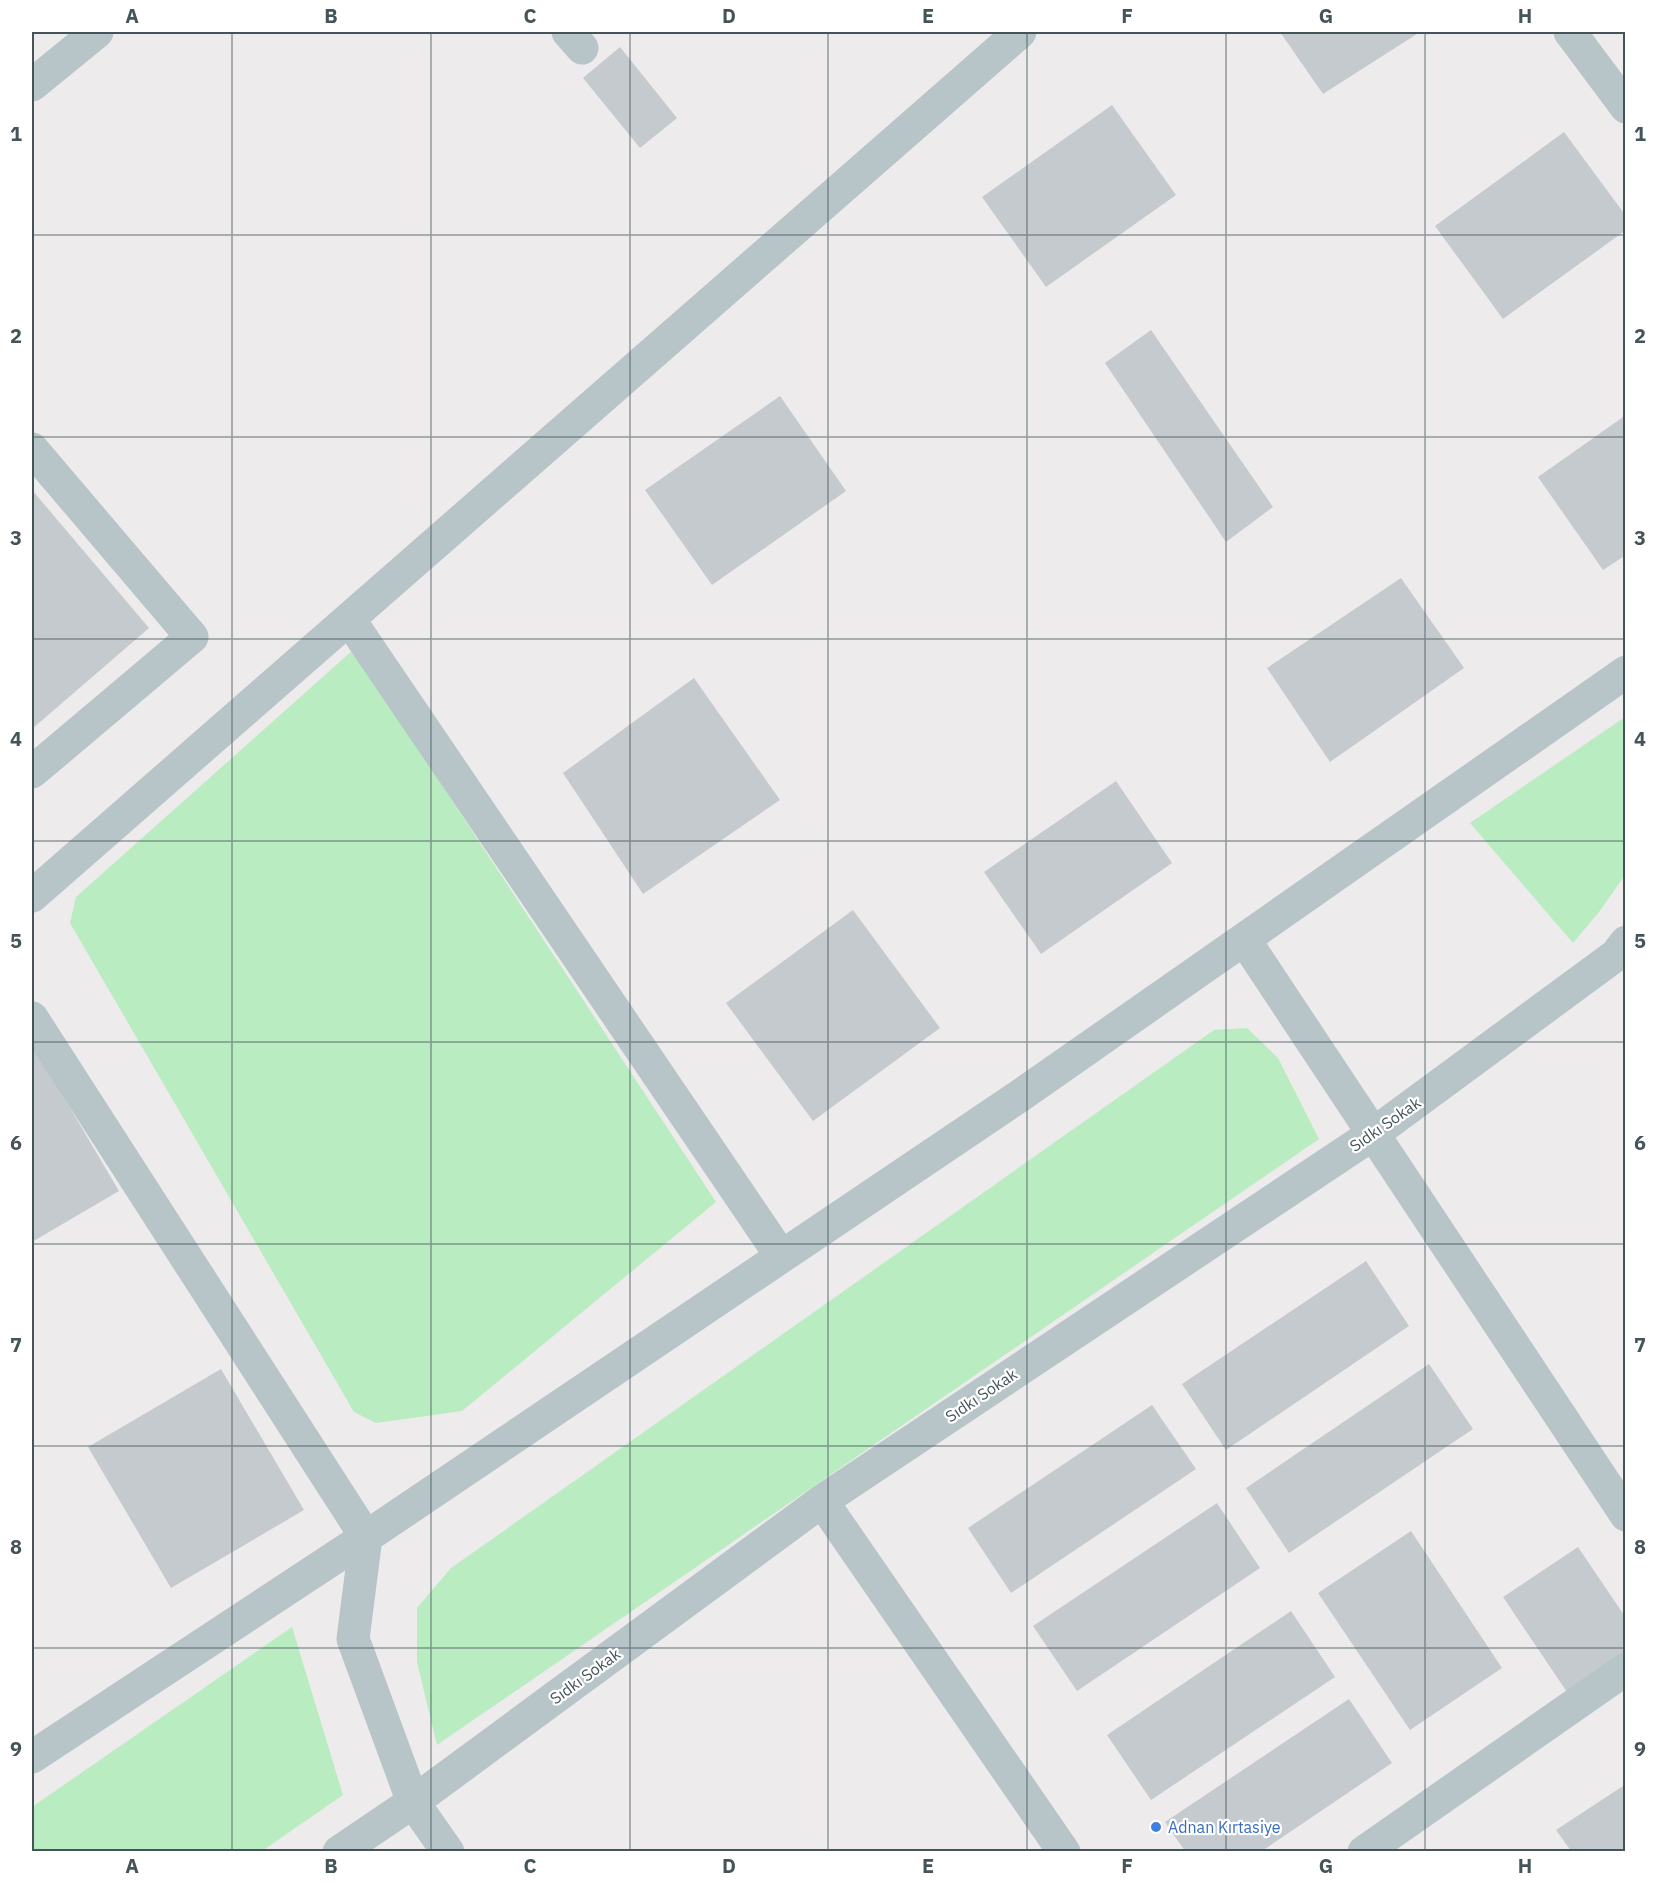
<svg xmlns="http://www.w3.org/2000/svg" width="1657" height="1883" viewBox="0 0 1657 1883" font-family="'IBM Plex Sans',sans-serif">
  <style>
    .green { fill: #b9ecc0 }
    .building { fill: #c5cace }
    .lines { fill: none; stroke-linecap: round; stroke-linejoin: round }
    .minor { stroke: #b7c4c8; stroke-width: 33 }
    .grid { fill: none; stroke: #445458; stroke-width: 1.5; stroke-opacity: 0.55 }
    .shop-dot { fill: #3f7fe0; stroke: #fff; stroke-width: 2 }
    .labels { text-anchor: middle; dominant-baseline: central; stroke-width: 4.5; stroke-linejoin: round; paint-order: stroke }
    .street-label { font-size: 16px; fill: #445458; stroke: #fff }
    .shop-label { font-size: 16px; fill: #366cbe; stroke: #fff; text-anchor: start }
    .neatline { fill: none; stroke: #445458; stroke-width: 2 }
    .grid-label { font-size: 20px; text-anchor: middle; font-weight: bold; fill: #445458 }
  </style>
  <rect width="100%" height="100%" fill="#eeebec"/>
  <path class="green" d="M353 650 716 1202 462 1411 376 1423 354 1412 70 923 76 897Z
    M1625 717V875L1599 912 1573 943 1470 823Z
    M1247 1028 1278 1058 1319 1139 437 1745 417 1662V1608L451 1568 1214 1030Z
    M292 1627 343 1795 262 1851H32V1807Z"/>
  <path class="building" d="M1280 32H1420L1323 94Z
    M620 47 677 118 640 148 583 78Z
    M1112 105 1176 195 1046 287 982 197Z
    M1564 132 1626 216V230L1503 319 1435 226Z
    M1151 330 1273 507 1226 542 1105 363Z
    M780 396 846 491 712 585 645 490Z
    M1626 415V555L1603 570 1538 477Z
    M32 490 149 628 32 729Z
    M1401 578 1464 668 1330 762 1267 668Z
    M694 678 780 800 643 894 563 773Z
    M1116 781 1172 863 1041 954 984 872Z
    M853 910 940 1028 813 1121 726 1003Z
    M36 1050 119 1191 32 1242V1052Z
    M1366 1261 1409 1326 1226 1450 1182 1384Z
    M1429 1364 1473 1429 1289 1553 1246 1488Z
    M221 1369 304 1510 171 1588 88 1447Z
    M1152 1405 1196 1469 1011 1593 968 1528Z
    M1217 1503 1260 1568 1077 1691 1033 1626Z
    M1411 1531 1502 1668 1410 1730 1318 1593Z
    M1578 1547 1626 1618V1657L1569 1695 1503 1597Z
    M1291 1611 1335 1677 1151 1800 1107 1735Z
    M1349 1699 1392 1763 1262 1851H1185L1165 1822Z
    M1626 1784V1851H1571L1556 1830Z"/>
  <g class="lines">
    <path class="minor" d="M568 32 582 48
      M1570 32 1626 107
      M32 85 97 32
      M32 449 192 637 32 772
      M349 619 781 1256
      M32 896 1020 32
      M1244 939 1626 1515
      M32 1018 366 1537 353 1639 413 1802 448 1852
      M822 1501 1064 1852
      M32 1757 366 1537 1021 1095 1626 672
      M339 1852 413 1802 822 1501 1373 1134 1616 955 1626 942
      M1364 1852 1626 1669"/>
  </g>
  <path class="grid" d="M232 32V1852M431 32V1852M630 32V1852M828 32V1852M1027 32V1852M1226 32V1852M1425 32V1852M32 235H1626M32 437H1626M32 639H1626M32 841H1626M32 1042H1626M32 1244H1626M32 1446H1626M32 1648H1626"/>
  <circle class="shop-dot" cx="1156" cy="1827" r="6"/>
  <g class="labels">
    <g class="street-label">
      <text transform="translate(1385 1124) rotate(-35)">Sıdkı Sokak</text>
      <text transform="translate(981 1395) rotate(-34)">Sıdkı Sokak</text>
      <text transform="translate(585 1676) rotate(-36)">Sıdkı Sokak</text>
    </g>
    <g class="shop-label">
      <text x="1168" y="1827">Adnan Kırtasiye</text>
    </g>
  </g>
  <rect width="1657" height="1883" fill="none" stroke="#ffffff" stroke-width="66"/>
  <rect x="33" y="33" width="1591" height="1817" class="neatline"/>
  <g class="grid-label">
    <text x="132" y="23">A</text>
    <text x="331" y="23">B</text>
    <text x="530" y="23">C</text>
    <text x="729" y="23">D</text>
    <text x="928" y="23">E</text>
    <text x="1127" y="23">F</text>
    <text x="1326" y="23">G</text>
    <text x="1525" y="23">H</text>
    <text x="16" y="141">1</text>
    <text x="1640" y="141">1</text>
    <text x="16" y="343">2</text>
    <text x="1640" y="343">2</text>
    <text x="16" y="545">3</text>
    <text x="1640" y="545">3</text>
    <text x="16" y="746">4</text>
    <text x="1640" y="746">4</text>
    <text x="16" y="948">5</text>
    <text x="1640" y="948">5</text>
    <text x="16" y="1150">6</text>
    <text x="1640" y="1150">6</text>
    <text x="16" y="1352">7</text>
    <text x="1640" y="1352">7</text>
    <text x="16" y="1554">8</text>
    <text x="1640" y="1554">8</text>
    <text x="16" y="1756">9</text>
    <text x="1640" y="1756">9</text>
    <text x="132" y="1873">A</text>
    <text x="331" y="1873">B</text>
    <text x="530" y="1873">C</text>
    <text x="729" y="1873">D</text>
    <text x="928" y="1873">E</text>
    <text x="1127" y="1873">F</text>
    <text x="1326" y="1873">G</text>
    <text x="1525" y="1873">H</text>
  </g>
</svg>
